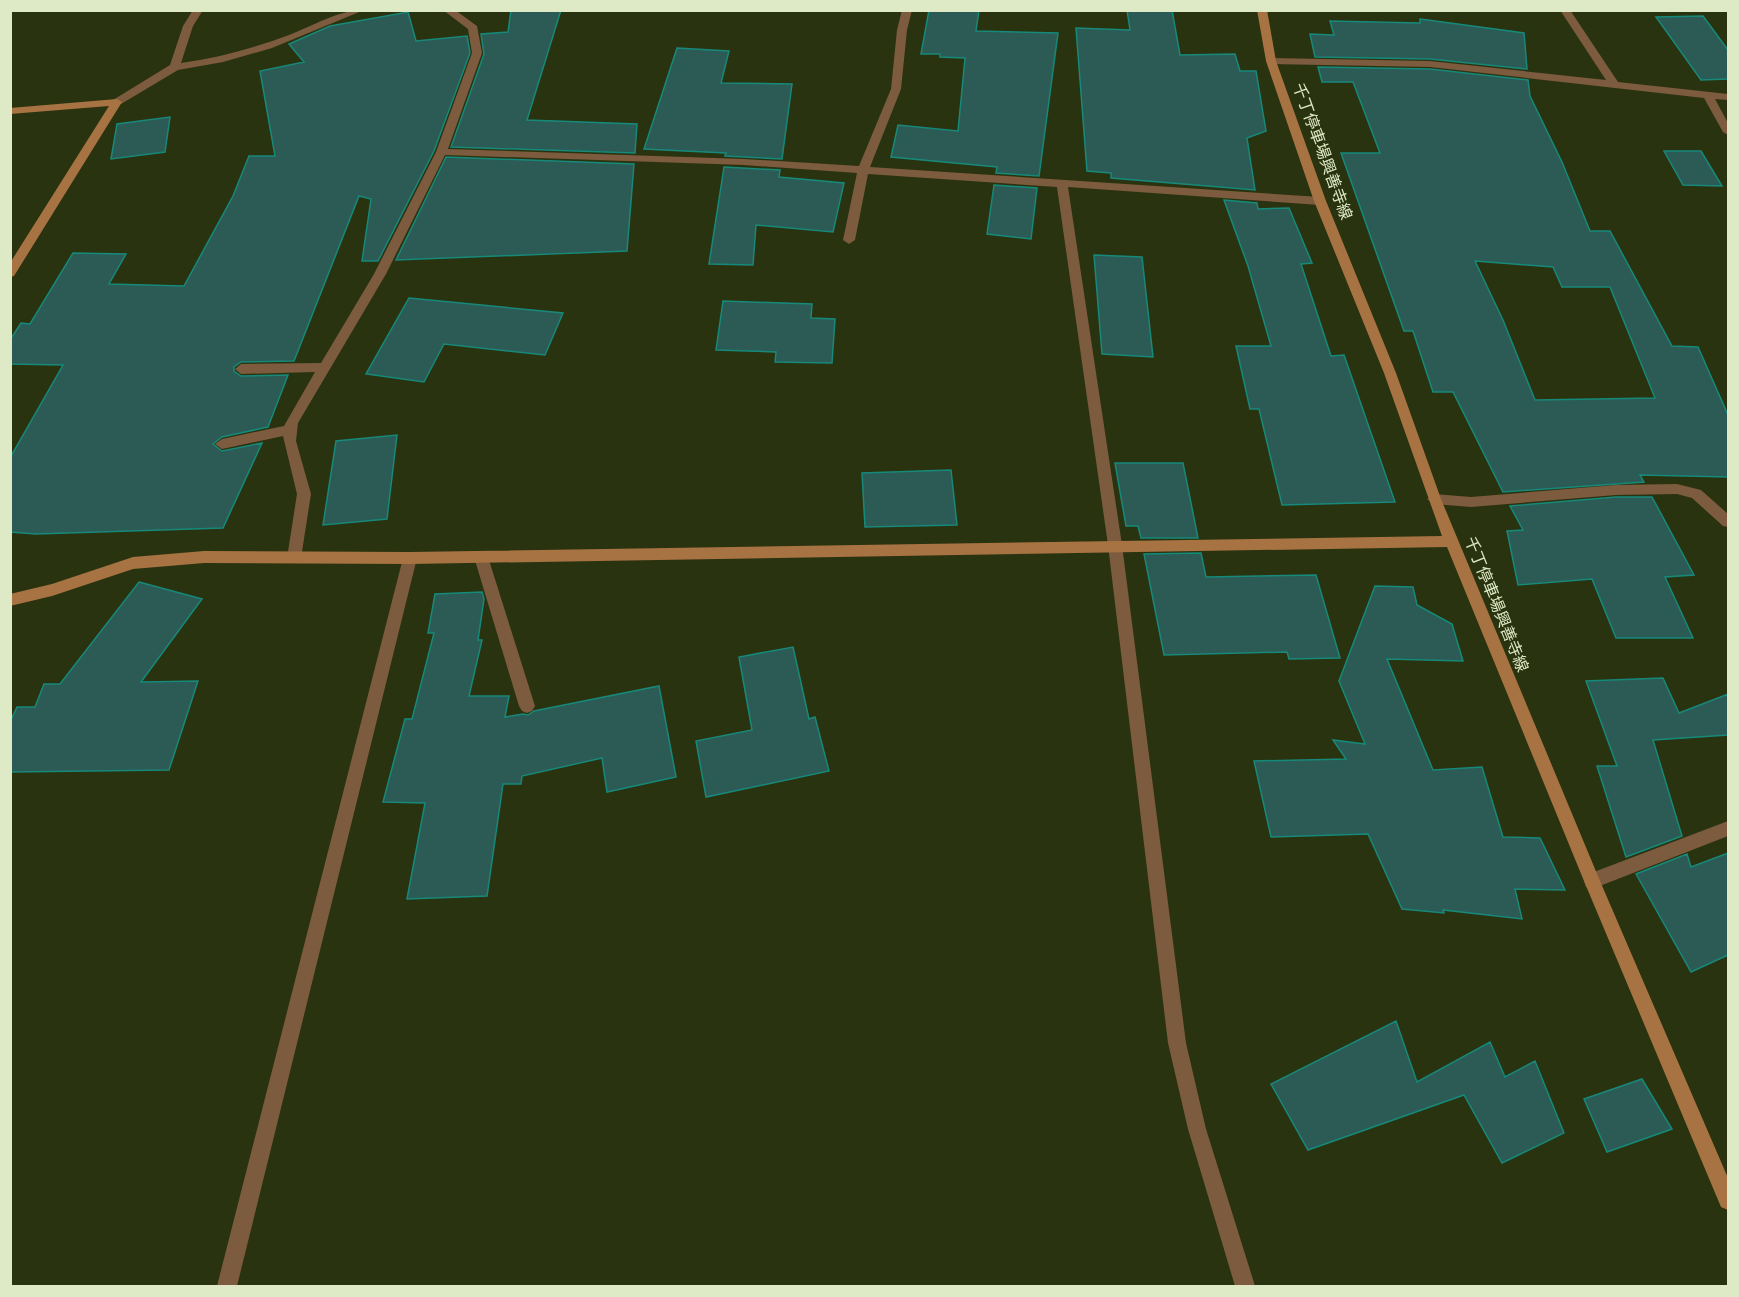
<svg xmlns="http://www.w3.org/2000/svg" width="1739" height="1297" viewBox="0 0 1739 1297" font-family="Merriweather,'Noto Sans JP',serif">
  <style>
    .building { fill: #2b5b54; stroke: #17897b; stroke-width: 1.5; fill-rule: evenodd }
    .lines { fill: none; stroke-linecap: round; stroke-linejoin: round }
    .street { fill: #7d5b3e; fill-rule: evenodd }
    .secondary { fill: #a87343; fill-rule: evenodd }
    .labels { text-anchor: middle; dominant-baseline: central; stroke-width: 5; stroke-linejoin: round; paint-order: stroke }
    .street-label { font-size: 16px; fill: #dee9c5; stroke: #2a330f }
  </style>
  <rect width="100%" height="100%" fill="#2a330f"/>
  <path class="building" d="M511 10H561L527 120 637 124 635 153 451 147 484 54 481 34 508 32Z
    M929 10H979L976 31 1058 33 1039 176 996 173 997 167 891 157 898 125 958 131 965 58 940 57V54H921Z
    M1127 10H1172L1180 55 1235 54 1240 71H1256L1266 131 1247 138 1255 190 1111 178V173L1087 171 1076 28 1130 30Z
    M408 12 416 41 467 36 470 53 434 151 378 261H362L371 199 359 196 294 361 241 362 234 367V371L241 376 288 375 268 427 222 437 213 444 222 451 262 443 223 528 36 534 10 532V458L63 365 10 364V340L21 323 30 324 73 253 126 254 109 284 184 286 233 196 249 156H275L260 71 304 62 289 44 330 26Z
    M1703 16 1728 50V79L1701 80 1656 17Z
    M1420 19 1524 33 1527 69 1430 59 1315 57 1310 34 1334 35 1330 21 1420 23Z
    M677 48 729 51 721 83 792 84 782 159 725 156 726 153 644 149Z
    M1318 67 1430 69 1528 80 1530 96 1562 162 1590 231H1610L1672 346 1698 347 1728 415V477L1640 475 1644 482 1503 492 1453 392H1433L1413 331H1404L1341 153H1380L1353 82H1322ZM1475 261 1553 267 1562 287H1610L1655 398 1535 400 1503 320Z
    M170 117 165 152 111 159 117 124Z
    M1664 151H1701L1722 186 1683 185Z
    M446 157 634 164 627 251 396 260Z
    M724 167 780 170 779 177 844 183 833 232 756 225 753 265 709 264Z
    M994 185 1037 188 1031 239 987 234Z
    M1224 200 1257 203 1258 209 1289 208 1312 263 1301 264 1331 356 1344 355 1395 502 1282 505 1259 409H1250L1236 346H1271L1248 266Z
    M1094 255 1142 257 1153 357 1102 354Z
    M409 298 563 313 545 355 444 344 424 382 366 374Z
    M723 301 812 304 811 318 835 319 832 363 775 362 776 352 716 350Z
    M397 435 387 519 323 525 336 441Z
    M1115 463H1183L1198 538H1141L1138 526H1126Z
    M951 470 957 525 865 527 862 473Z
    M1616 497H1652L1694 575 1665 577 1693 638H1616L1592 579 1518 585 1507 531 1523 530 1510 506Z
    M1201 553 1206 577 1316 575 1340 658 1289 659 1287 652 1164 655 1144 554Z
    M139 582 202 599 141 682 198 681 169 770 10 772V722L17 707H35L44 684H60Z
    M1375 586 1413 587 1417 605 1452 624 1463 661 1387 659 1433 770 1482 767 1503 837 1540 838 1565 890 1515 889 1522 919 1443 910 1444 913 1402 909 1368 834 1271 837 1254 761 1346 759 1333 740 1365 744 1339 681Z
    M482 592 484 599 478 640H482L469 696H509L505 717 523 714 528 715 534 711 659 686 676 777 607 792 602 758 522 776 521 784H503L487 896 407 899 425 803 383 802 405 719H412L434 633H428L435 594Z
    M793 647 809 719 815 717 829 771 706 797 696 741 752 730 739 657Z
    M1663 678 1679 713 1728 694V735L1653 740 1682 836 1626 857 1597 766H1617L1586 681Z
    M1728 853V955L1691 972 1636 874 1687 854 1691 867Z
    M1396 1021 1417 1082 1490 1042 1505 1077 1535 1061 1564 1133 1502 1163 1464 1095 1308 1150 1271 1084Z
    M1642 1079 1672 1129 1607 1152 1584 1099Z"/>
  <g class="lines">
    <path class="street" d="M193 10H203L193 26 181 63C218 58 254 48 289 35 313 26 338 10 364 10L272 48 223 62 178 70 121 104H113V100L170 65 183 26Z
      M443 10H455L477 26 482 53 448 149 744 159 859 166 891 89 897 30 902 10H912L907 30 901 89 870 167 1320 197 1326 201 1320 205 1068 187 1122 545 1186 1043 1206 1129 1255 1286H1235L1188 1129 1168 1043 1108 545 1057 187 868 174 855 240 849 244 843 240 857 173 744 165 445 155 386 274 298 423 296 441 311 494 301 558 299 562H289L287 558 297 494 283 436 222 449 215 444 222 439 284 426 315 372 241 374 235 369 241 364 321 363 374 274 436 152 472 53 468 29Z
      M1560 10H1570L1618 82 1728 94V100L1715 99 1728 123V135L1723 132 1704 98 1430 67 1271 64 1266 61 1271 58 1430 61 1606 80Z
      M1677 484 1701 490 1728 514V527L1723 526 1692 498 1677 494 1616 495 1471 507 1434 504 1427 499 1434 494 1471 497 1616 485Z
      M481 551 486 553 488 557 535 706 532 711 527 713 522 711 519 706 474 557 476 553Z
      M410 552 415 554 417 558 237 1286H217L403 558 405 554Z
      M1728 821V836L1592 889 1586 887 1584 881 1586 875Z"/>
    <path class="secondary" d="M1257 10H1267L1276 61 1326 201 1396 373 1441 499 1600 881 1728 1178V1210L1721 1207 1584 881 1447 547 410 564 204 563 133 569 52 596 10 606V594L52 584 133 557 204 551 410 552 1442 536 1384 373 1314 201 1266 61Z
      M117 99 122 102 14 276 10 277V263L109 106 10 114V108Z"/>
  </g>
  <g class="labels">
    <g class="street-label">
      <text transform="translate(1323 151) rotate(70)">千丁停車場興善寺線</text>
      <text transform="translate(1497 604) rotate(68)">千丁停車場興善寺線</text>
    </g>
  </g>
  <rect width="1739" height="1297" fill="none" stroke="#dee9c5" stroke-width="24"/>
</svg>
